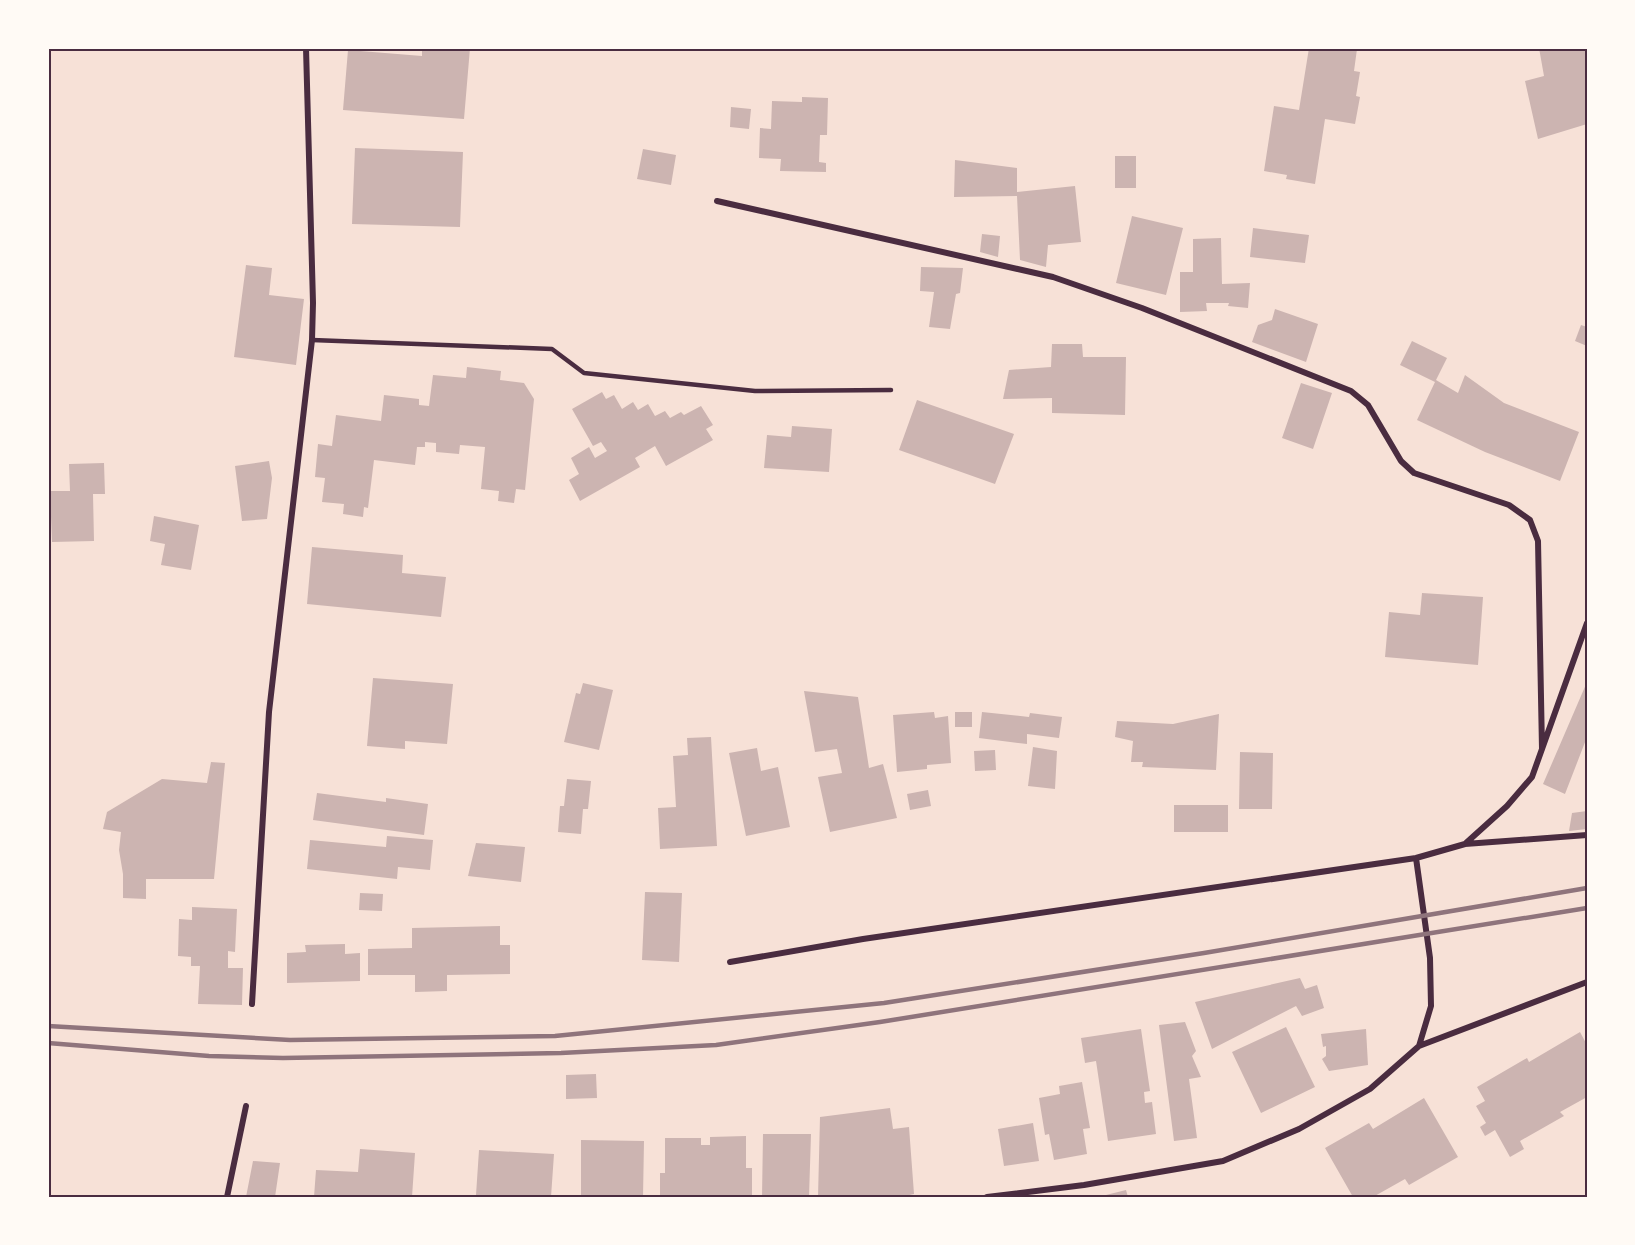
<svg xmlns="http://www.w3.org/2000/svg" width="1635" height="1245" viewBox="0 0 1635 1245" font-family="Karla,sans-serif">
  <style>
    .building { fill: #ccb4b1 }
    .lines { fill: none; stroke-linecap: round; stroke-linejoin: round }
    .service { stroke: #4a2c40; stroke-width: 4.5 }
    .minor { stroke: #4a2c40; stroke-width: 6 }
    .rail { stroke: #8f747c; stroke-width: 4.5 }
    .neatline { fill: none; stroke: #4a2c40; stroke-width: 2 }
  </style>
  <rect width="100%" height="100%" fill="#f7e1d7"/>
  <path class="building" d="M422 48H470L464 119 343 110 348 50 422 56Z
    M1309 48 1357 49 1354 71 1360 72 1356 96 1360 97 1355 124 1325 119 1315 184 1286 179 1287 175 1264 171 1274 106 1299 110Z
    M1539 48H1587V124L1538 139 1525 81 1544 76Z
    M802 97 828 98 827 135H820L819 162 826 163V172L780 171 781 159 759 158 760 128 771 129 772 101 802 102Z
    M731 107 751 109 749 129 730 127Z
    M355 148 463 152 460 227 352 224Z
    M643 149 676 155 671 185 637 179Z
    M1115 156H1136V188H1115Z
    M955 160 1017 168V192L1075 186 1081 242 1048 245 1046 267 1020 260 1017 196 954 197Z
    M1132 216 1183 228 1166 295 1116 283Z
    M1253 228 1309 235 1305 263 1250 257Z
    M982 234 1000 236 998 257 980 252Z
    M1221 238 1222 284 1250 283 1248 308 1228 306 1229 303H1206L1207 311 1180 312V272H1193V239Z
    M246 265 272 268 269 295 304 299 296 365 234 357Z
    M921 267 963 268 960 293 956 294 950 329 929 327 934 292 920 291Z
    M1275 309 1318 324 1306 362 1252 342 1258 325 1272 320Z
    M1581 325 1587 327V346L1575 341Z
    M1412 341 1447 358 1436 380 1458 393 1465 375 1504 403 1579 432 1560 481 1485 452 1417 420 1435 382 1400 365Z
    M1052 344H1082L1083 357H1126L1125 415 1052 413V398L1003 399 1009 370 1051 367Z
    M467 367 501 371 500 380 524 383 534 399 525 490 516 489 514 503 498 501 499 491 481 489 485 447 460 445 459 454 436 452V443L425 442V447H417L415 465 374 460 368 508 364 507 363 517 343 514 344 504 322 502 325 478 315 477 318 444 332 446 336 415 381 421 384 395 419 399V405L429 406 433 375 466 378Z
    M1301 383 1332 393 1313 449 1282 438Z
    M602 392 606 399 614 395 622 409 633 402 638 410 648 404 655 416 665 411 670 418 681 412 684 415 701 406 713 425 706 429 713 440 666 466 655 446 635 458 640 467 580 501 569 480 579 474 571 458 589 447 595 458 607 451 601 442 593 446 572 409Z
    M917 400 1014 434 995 484 899 450Z
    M792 426 832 429 829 472 764 468 767 435 791 437Z
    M269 461 272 478 267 519 242 521 235 466Z
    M104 463 105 494H93L94 541 52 542 50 491H70L69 464Z
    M154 516 199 525 191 570 161 565 165 544 150 541Z
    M312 547 403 555 402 573 446 577 441 617 307 604Z
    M1422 593 1483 597 1478 665 1385 657 1389 612 1420 615Z
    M373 678 453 684 447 744 405 741V749L367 746Z
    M1587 682V737L1565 794 1543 784Z
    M583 683 613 690 599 750 564 742 576 693 580 694Z
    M804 691 858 697 869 768 883 764 897 818 830 832 818 777 842 773 837 749 815 752Z
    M934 712 935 718 948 716 951 763 927 765V769L897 772 893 715Z
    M955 712H972V727H955Z
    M982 712 1029 717 1030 713 1062 717 1059 738 1027 734V744L979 738Z
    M1219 714 1216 770 1142 767 1143 762H1131L1133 741 1115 737 1117 721 1173 724Z
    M711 737 717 846 660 849 658 808 676 807 673 756 688 755 687 738Z
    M1033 747 1057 751 1055 789 1028 786Z
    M757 748 761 771 778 767 790 827 746 836 729 753Z
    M995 750 996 770 975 771 974 751Z
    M1240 752 1273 753 1272 809H1239Z
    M211 762 225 763 214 879H146V899L123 898V874L119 850 121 832 103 829 107 812 162 779 207 783Z
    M567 779 591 781 588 809H583L581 834 558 832 560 806H564Z
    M928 790 931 806 910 810 907 794Z
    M317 793 386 802V798L428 804 424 835 313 820Z
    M1174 805H1228V832H1174Z
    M1587 811V829L1569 831 1572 813Z
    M387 836 433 840 430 870 398 867 397 879 307 869 310 840 386 847Z
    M476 843 525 847 521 882 468 876Z
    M645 892 682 893 679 962 642 960Z
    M360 893 383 894 382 911 359 910Z
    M192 907 237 909 235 952 228 951V968H243L242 1005 198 1004 200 966H191V957L178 956 179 919 192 920Z
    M500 926V945H510V974L447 975V991L415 992V975H368V949L412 948V928Z
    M345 944V954L360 953V981L287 983V953L306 952 305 945Z
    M1300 978 1305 989 1317 985 1324 1008 1302 1016 1296 1006 1212 1049 1195 1002Z
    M1185 1022 1196 1051 1192 1056 1201 1077 1189 1079 1197 1138 1174 1141 1159 1025Z
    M1286 1027 1315 1087 1261 1113 1232 1052Z
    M1141 1029 1150 1091 1144 1092 1145 1103 1152 1102 1156 1134 1108 1141 1096 1061 1085 1063 1081 1038Z
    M1366 1029 1368 1065 1329 1071 1322 1059 1326 1056V1046L1323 1047 1321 1034Z
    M1580 1032 1587 1045V1097L1560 1112 1564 1116 1520 1141 1524 1149 1510 1157 1495 1130 1485 1136 1480 1127 1486 1123 1476 1106 1485 1101 1477 1087 1527 1058 1529 1062Z
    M596 1074 597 1098 566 1099V1075Z
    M1082 1082 1090 1128 1083 1129 1087 1154 1054 1160 1049 1134 1045 1135 1039 1098 1060 1094 1059 1086Z
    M1424 1098 1458 1157 1409 1185 1405 1179 1373 1197H1353L1325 1148 1369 1123 1373 1129Z
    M890 1108 893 1129 909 1127 914 1194 900 1197H818L820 1117Z
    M1033 1123 1039 1161 1004 1166 998 1129Z
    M763 1134H811L809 1197H762Z
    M746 1136V1168H752V1197H660V1173H665V1138H701V1145H710V1137Z
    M581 1140 644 1141 643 1197H581Z
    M360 1149 415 1153 412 1197H314L316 1170 358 1172Z
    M479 1150 554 1154 551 1197 476 1195Z
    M253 1161 280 1163 275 1197H246Z
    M1126 1190 1128 1197H1106V1195Z"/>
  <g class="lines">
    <path class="service" d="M312 340 552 349 584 373 755 391 891 390"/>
    <path class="minor" d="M717 201 1053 277 1142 308 1351 391 1368 405 1401 461 1414 473 1509 505 1530 520 1538 541 1542 749
      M1466 843 1507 806 1532 777 1587 623
      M730 962 863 939 1416 858 1465 844 1587 835
      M252 1004 269 712 312 340 313 303 306 48
      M1419 1046 1587 982
      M227 1197 246 1106
      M987 1197 1084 1185 1223 1161 1299 1129 1370 1089 1419 1046 1431 1006 1430 958 1416 858"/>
    <path class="rail" d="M48 1026 290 1040 555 1036 884 1003 1204 953 1587 888
      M48 1043 209 1056 283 1058 561 1053 716 1045 880 1022 1587 908"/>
  </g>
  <rect width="1635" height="1245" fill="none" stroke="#fffaf5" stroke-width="99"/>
  <rect x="50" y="50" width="1536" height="1146" class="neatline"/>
</svg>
